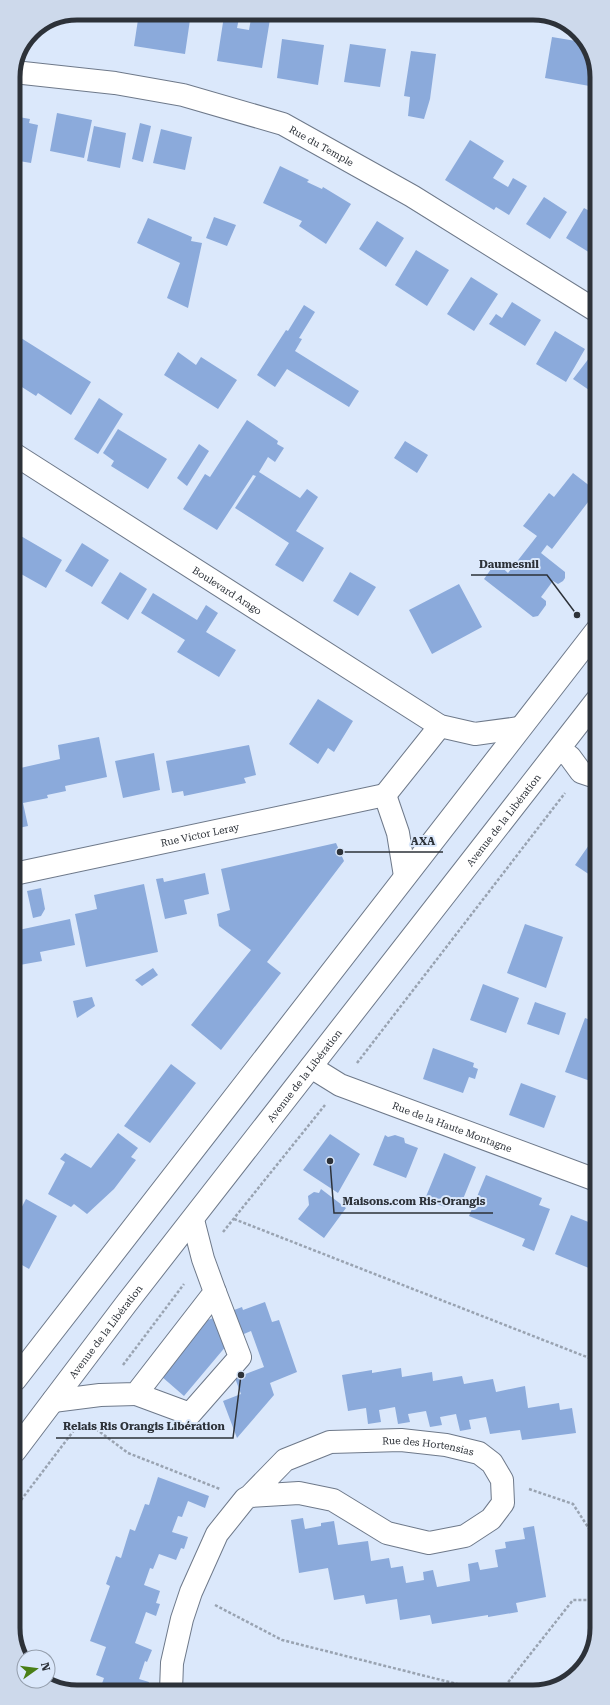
<svg xmlns="http://www.w3.org/2000/svg" width="610" height="1705" viewBox="0 0 610 1705" font-family="'Roboto Serif',serif">
  <style>
    .building { fill: #8baadb }
    .lines { fill: none; stroke-linecap: round; stroke-linejoin: round }
    .minor-casing { stroke: #6e798a; stroke-width: 24 }
    .major-casing { stroke: #6e798a; stroke-width: 24 }
    .path { stroke: #99a3b1; stroke-width: 2.5; stroke-dasharray: 3 2; stroke-linecap: butt }
    .minor { stroke: #fff; stroke-width: 22 }
    .major { stroke: #fff; stroke-width: 22 }
    .labels { text-anchor: middle; dominant-baseline: central; stroke-width: 4; stroke-linejoin: round; paint-order: stroke }
    .street-label { font-size: 10px; fill: #2d3239; stroke: #dbe8fb }
    .rim { fill: none; stroke: #2d3239; stroke-width: 5 }
    .leader { fill: none; stroke: #2d3239; stroke-width: 1.5 }
    .callout-dot { fill: #2d3239; stroke: #dbe8fb; stroke-width: 1.5 }
    .callout-label { font-size: 11px; text-anchor: middle; font-weight: bold; fill: #2d3239; stroke: #dbe8fb; stroke-width: 4; stroke-linejoin: round; paint-order: stroke }
  </style>
  <rect width="100%" height="100%" fill="#dbe8fb"/>
  <path class="building" d="M139 13H191L185 54 134 46Z
    M252 13H271L262 68 217 61 224 16 239 18 237 28 249 30Z
    M552 37 582 42 595 60V87L545 78Z
    M282 39 324 45 318 85 277 78Z
    M350 44 386 49 380 87 344 82Z
    M411 51 436 54 430 99 424 119 408 116 410 97 404 96Z
    M57 113 92 120 84 158 50 151Z
    M13 116 30 119 29 123 38 125 31 163 13 160Z
    M140 123 151 126 143 162 132 159Z
    M94 126 126 133 120 168 87 161Z
    M161 129 192 137 185 170 153 163Z
    M470 140 504 161 493 178 508 187 513 178 527 186 509 215 496 207 494 210 445 180Z
    M280 166 309 180 307 182 322 189 323 187 351 204 326 244 299 226 302 221 263 203Z
    M544 197 567 212 550 239 526 224Z
    M584 208 595 214V256L566 238Z
    M214 217 236 225 227 246 206 238Z
    M148 218 192 237 191 241 202 243 188 308 167 298 180 263 137 243Z
    M377 221 404 238 386 267 359 249Z
    M416 250 449 270 427 306 395 285Z
    M471 277 498 294 474 331 447 314Z
    M512 302 541 320 525 346 489 324 496 314 502 318Z
    M304 305 315 312 299 338 302 339 295 351 359 391 349 407 287 369 275 387 257 375 286 330 288 331Z
    M555 331 585 349 566 382 536 364Z
    M21 338 91 382 71 415 38 393 36 396 14 382 13 350Z
    M178 352 196 365 201 357 237 380 218 409 164 375Z
    M593 353 595 355V381L589 390 573 379Z
    M99 398 123 414 98 454 74 439Z
    M247 420 278 441 277 444 284 448 275 462 268 457 259 472 300 498 307 489 318 497 296 531 324 548 303 582 275 565 289 543 235 508 256 476 253 475 217 530 183 509 205 474 210 477Z
    M118 429 167 459 148 489 111 466 114 461 103 453Z
    M405 441 428 455 417 473 394 458Z
    M199 444 209 451 187 486 177 478Z
    M573 473 595 490V493L552 549 547 545 541 553 565 572V578L563 581 558 584 553 581 541 597 546 601V605L538 616 533 617 484 579 496 562 508 573 537 536 523 526 549 493 554 497Z
    M14 532 62 560 46 588 14 570Z
    M82 543 109 560 92 587 65 571Z
    M120 572 147 589 128 620 101 603Z
    M350 572 376 587 358 616 333 601Z
    M459 584 482 627 432 654 409 610Z
    M153 593 197 620 206 605 218 613 206 632 236 650 219 677 177 652 185 640 141 613Z
    M318 699 353 721 334 752 328 748 318 764 289 744Z
    M99 737 107 777 65 786 66 791 47 795 48 798 23 803 28 826 14 829V778L18 777 16 769 60 759 58 745Z
    M249 745 256 775 244 778 246 783 184 796 183 791 172 793 166 761Z
    M154 753 160 790 123 798 115 761Z
    M596 835V879L575 865Z
    M336 843 344 861 267 962 281 973 221 1050 191 1025 251 950 219 926 217 914 230 910 221 869Z
    M205 873 209 894 184 900 187 914 165 919 156 879 163 878 164 882Z
    M144 884 158 952 86 967 75 914 97 909 94 895Z
    M41 888 45 909 41 916 33 918 27 891Z
    M70 919 75 945 40 952 42 961 14 966V931Z
    M525 924 563 937 546 988 507 973Z
    M153 968 158 975 142 986 135 980Z
    M483 984 519 998 506 1033 470 1020Z
    M92 997 95 1006 77 1018 73 1001Z
    M535 1002 566 1013 559 1035 527 1024Z
    M585 1018 596 1022V1083L565 1072Z
    M433 1048 474 1063 473 1067 478 1069 475 1079 469 1077 463 1093 423 1079Z
    M171 1064 196 1083 150 1143 124 1126Z
    M521 1083 556 1096 544 1128 509 1115Z
    M118 1133 138 1148 131 1157 136 1160 114 1189 87 1214 74 1204 71 1207 48 1194 65 1162 60 1159 65 1153 91 1168Z
    M330 1134 360 1154 338 1193 303 1170Z
    M385 1135 388 1137 395 1135 404 1138 405 1143 418 1148 406 1178 373 1165Z
    M444 1153 476 1167 461 1204 449 1200 445 1207 425 1199Z
    M486 1175 542 1198 539 1205 550 1209 534 1251 522 1246 525 1239 469 1216Z
    M321 1189 346 1208 324 1238 298 1219 309 1205 308 1196 314 1192 319 1193Z
    M26 1199 57 1216 29 1269 15 1261V1220Z
    M571 1215 596 1225V1271L555 1254Z
    M265 1302 272 1322 279 1320 297 1372 270 1383 274 1395 237 1438 223 1401 241 1394 235 1378 264 1367 251 1331 232 1339 184 1396 161 1376 208 1320 242 1307 243 1310Z
    M401 1368 402 1377 432 1372 433 1381 462 1376 464 1384 493 1379 496 1392 525 1386 528 1408 559 1403 560 1410 572 1408 576 1433 522 1440 520 1430 490 1434 486 1417 469 1420 471 1429 460 1431 456 1414 440 1417 442 1425 430 1427 426 1411 408 1414 410 1422 398 1424 395 1407 379 1410 381 1422 368 1424 366 1408 348 1411 342 1375 372 1370V1373Z
    M158 1477 209 1496 205 1508 188 1501 182 1517 178 1516 172 1532 188 1537 184 1549 181 1548 176 1560 159 1554 153 1569 150 1568 144 1585 160 1591 156 1603 160 1604 156 1616 146 1612 135 1643 152 1650 147 1662 145 1661 139 1679 149 1682 146 1692H99L104 1678 96 1675 106 1647 90 1641 110 1586 106 1584 116 1556 121 1558 130 1529 135 1531 145 1504 149 1505Z
    M303 1518 305 1529 321 1526V1523L334 1521 338 1545 368 1541 371 1561 389 1558 391 1568 403 1566 406 1583 424 1580 423 1572 433 1570 437 1587 470 1581 468 1564 478 1562 480 1570 498 1567 495 1550 506 1548 505 1542 525 1539 523 1528 534 1526 546 1597 516 1603 518 1612 488 1617V1615L432 1624 430 1615 400 1620 397 1599 366 1604 364 1595 334 1600 328 1568 299 1573 291 1520Z"/>
  <g class="lines">
    <defs>
      <g id="minor">
        <path id="s1" d="M14 72 115 83 183 95 283 124 412 196 595 310"/>
        <path id="s2" d="M14 454 440 726 475 734 519 728"/>
        <path d="M560 749 570 757 581 772 596 777"/>
        <path d="M385 795 440 726"/>
        <path d="M385 795 398 833 405 876"/>
        <path id="s3" d="M14 874 385 795"/>
        <path id="s4" d="M311 1067 340 1085 596 1180"/>
        <path d="M136 1394 190 1414 240 1357 215 1292"/>
        <path d="M53 1401 100 1395 136 1394 215 1292 203 1259 193 1220"/>
        <path id="s5" d="M171 1691 172 1663 182 1619 191 1592 217 1534 245 1499 250 1496 285 1460 330 1442 401 1440 446 1445 479 1453 492 1463 502 1480 503 1503 491 1519 465 1536 429 1543 387 1533 333 1500 299 1493 250 1496"/>
      </g>
      <g id="major">
        <path d="M15 1380 596 631"/>
        <path id="s6" d="M15 1451 126 1304 596 701"/>
      </g>
    </defs>
    <use href="#minor" class="minor-casing"/>
    <use href="#major" class="major-casing"/>
    <path class="path" d="M357 1063 565 793
      M234 1219 597 1361
      M223 1232 325 1105
      M123 1365 184 1284
      M88 1423 128 1453 220 1489
      M529 1489 573 1504 597 1541
      M15 1508 78 1425
      M215 1605 282 1640 481 1690
      M502 1690 573 1600H597"/>
    <use href="#minor" class="minor"/>
    <use href="#major" class="major"/>
  </g>
  <g class="labels">
    <g class="street-label">
      <text stroke="none"><textPath href="#s1" startOffset="319">Rue du Temple</textPath></text>
      <text stroke="none"><textPath href="#s2" startOffset="253">Boulevard Arago</textPath></text>
      <text stroke="none"><textPath href="#s6" startOffset="798">Avenue de la Libération</textPath></text>
      <text stroke="none"><textPath href="#s3" startOffset="190">Rue Victor Leray</textPath></text>
      <text stroke="none"><textPath href="#s6" startOffset="474">Avenue de la Libération</textPath></text>
      <text stroke="none"><textPath href="#s4" startOffset="154">Rue de la Haute Montagne</textPath></text>
      <text stroke="none"><textPath href="#s6" startOffset="150">Avenue de la Libération</textPath></text>
      <text stroke="none"><textPath href="#s5" startOffset="413">Rue des Hortensias</textPath></text>
    </g>
  </g>
  <path d="M0 0H610V1705H0ZM77 20H533A57 57 0 0 1 590 77V1628A57 57 0 0 1 533 1685H77A57 57 0 0 1 20 1628V77A57 57 0 0 1 77 20Z" fill="#cdd9eb" fill-rule="evenodd"/>
  <path class="rim" d="M77 20H533A57 57 0 0 1 590 77V1628A57 57 0 0 1 533 1685H77A57 57 0 0 1 20 1628V77A57 57 0 0 1 77 20Z"/>
  <path class="leader" d="M577 615L547 575H471M340 852L403 852H443M330 1161L334 1213H493M241 1375L233 1438H56"/>
  <g class="callout-dot">
    <circle cx="577" cy="615" r="4"/>
    <circle cx="340" cy="852" r="4"/>
    <circle cx="330" cy="1161" r="4"/>
    <circle cx="241" cy="1375" r="4"/>
  </g>
  <g class="callout-label">
    <text x="509" y="568">Daumesnil</text>
    <text x="423" y="845">AXA</text>
    <text x="414" y="1205">Maisons.com Ris-Orangis</text>
    <text x="144" y="1430">Relais Ris Orangis Libération</text>
  </g>
  <g transform="translate(36 1669) rotate(76)"><circle r="19" fill="#dbe8fb" stroke="#959fad"/>
  <path d="M0-3L7 15L0 10L-7 15Z" fill="#497f16"/>
  <text y="-6" font-size="11" font-weight="bold" text-anchor="middle" fill="#2d3239">N</text>
  </g>
</svg>
